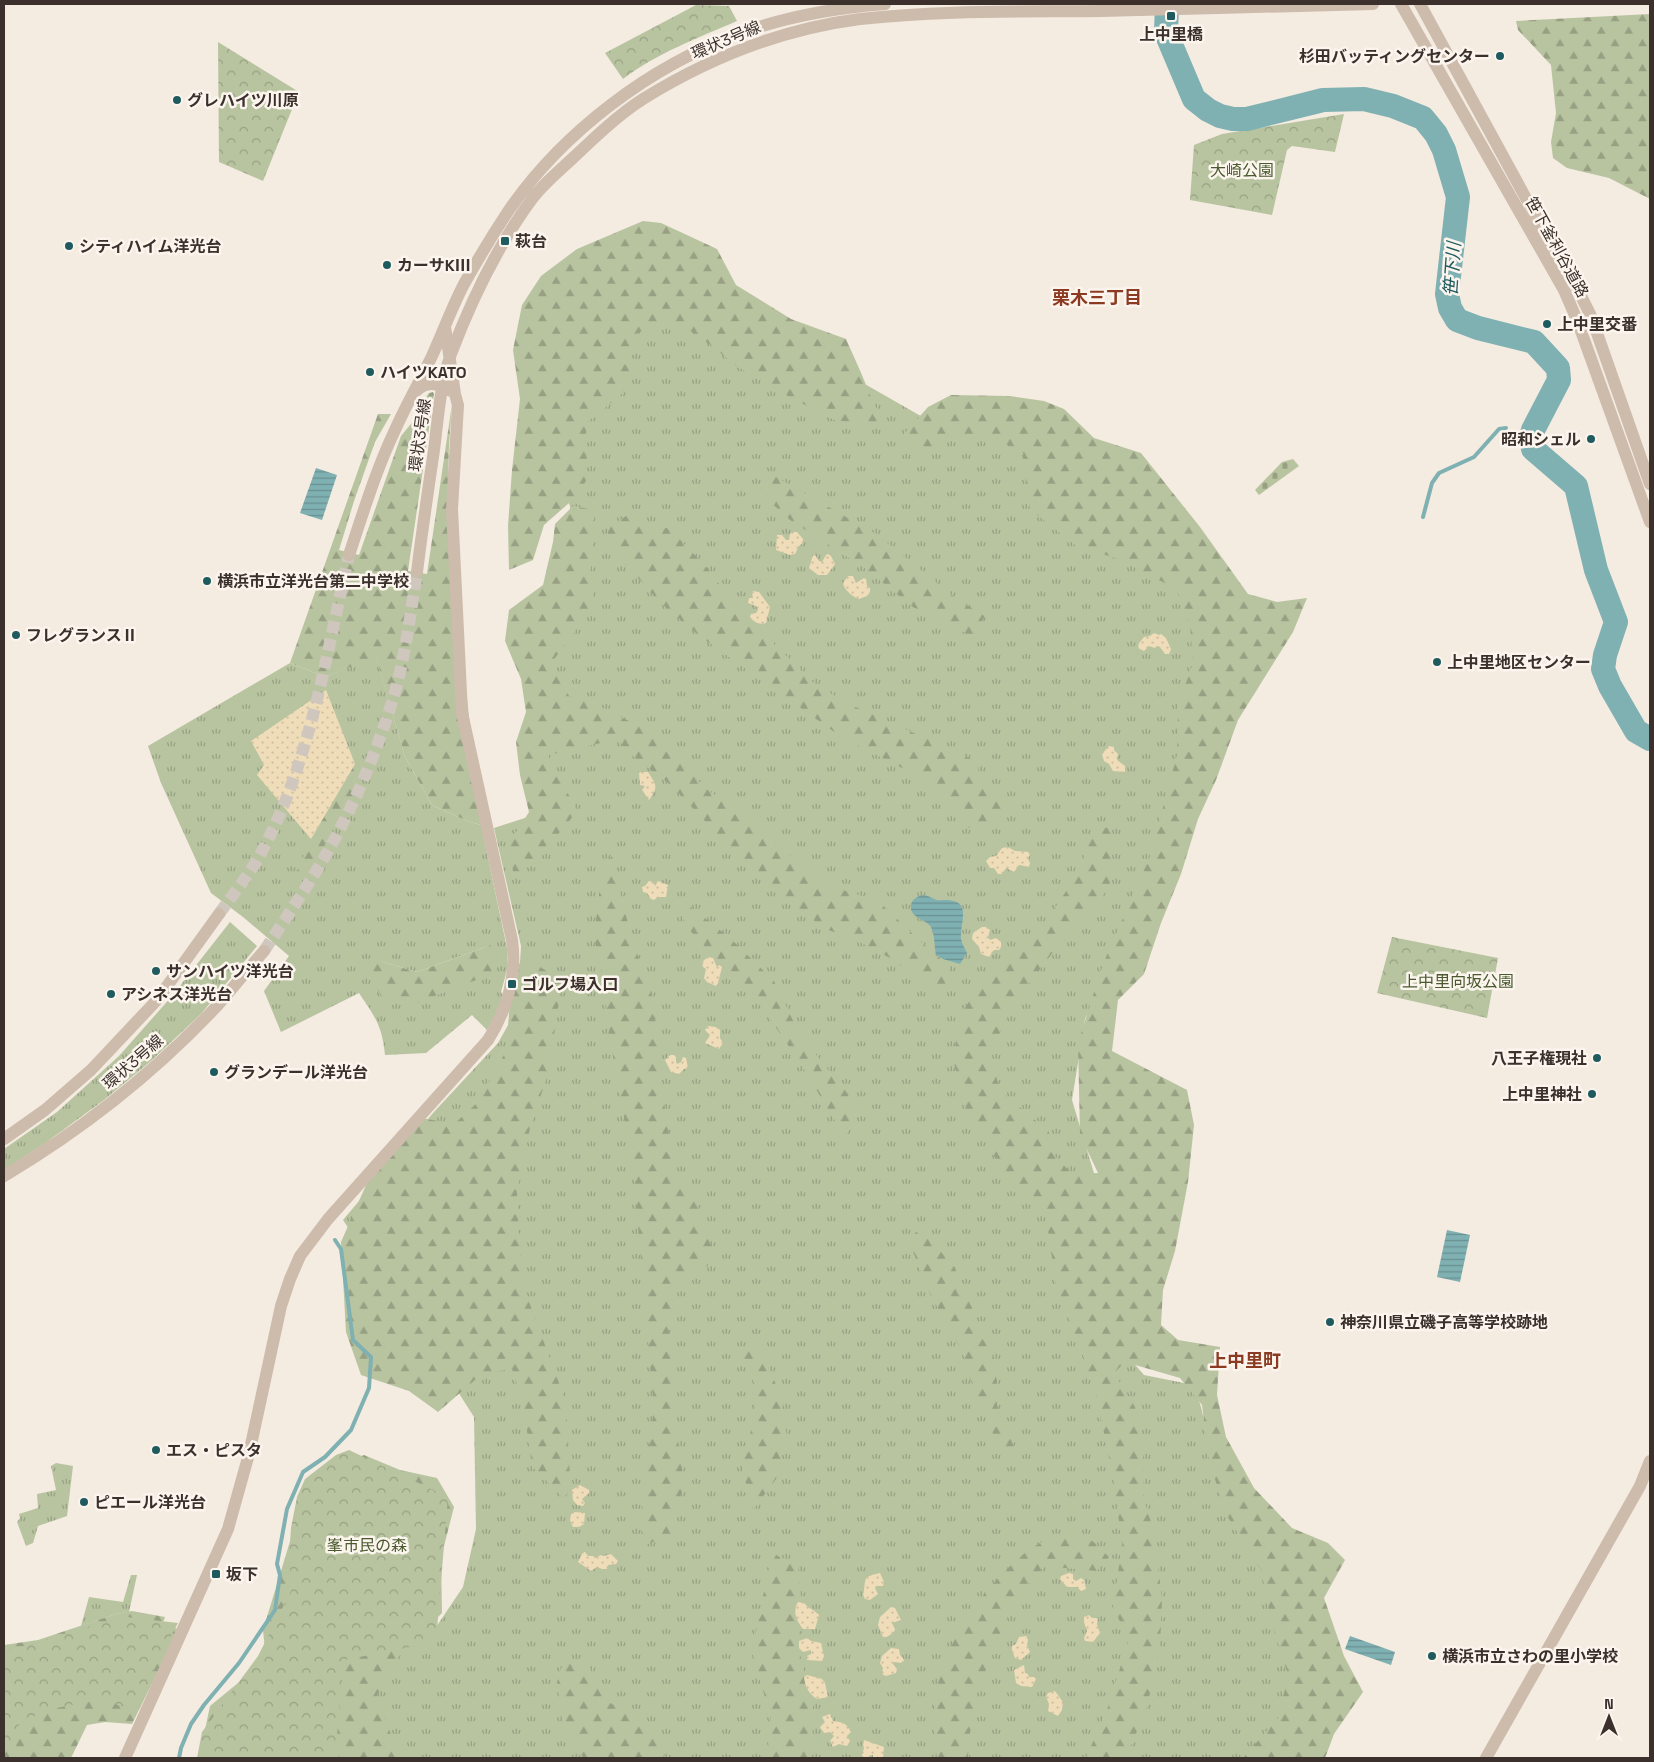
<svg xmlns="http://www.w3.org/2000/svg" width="1654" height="1762" viewBox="0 0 1654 1762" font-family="'Space Grotesk','Noto Sans JP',sans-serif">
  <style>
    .grass { fill: url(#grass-tufts); fill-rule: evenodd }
    .forest { fill: url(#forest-firs) }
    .sand { fill: url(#sand-dots) }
    .cemetery { fill: url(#cemetery-stones) }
    .park { fill: url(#park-crowns) }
    .water { fill: url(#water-rules) }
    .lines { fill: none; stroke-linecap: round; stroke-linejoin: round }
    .stream { stroke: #7fb0b2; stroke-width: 4 }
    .river { stroke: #7fb0b2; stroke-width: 24 }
    .minor-tunnel { stroke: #cfc6bd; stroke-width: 12; stroke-dasharray: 12 6; stroke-linecap: butt }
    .minor { stroke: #cdbbac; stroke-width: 12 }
    .poi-dot { fill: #1f5a5e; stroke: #fbf5ee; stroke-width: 2 }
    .labels { text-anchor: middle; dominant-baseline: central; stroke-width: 5; stroke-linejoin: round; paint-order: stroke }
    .poi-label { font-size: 16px; font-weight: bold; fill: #3b302b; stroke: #fbf5ee; text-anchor: start }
    .street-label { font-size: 16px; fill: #3b302b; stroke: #fbf5ee }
    .park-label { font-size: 16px; fill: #4a5a2e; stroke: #fbf5ee }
    .water-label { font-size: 18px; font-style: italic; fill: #1f5a5e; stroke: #fbf5ee }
    .neighbourhood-label { font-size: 18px; font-weight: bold; fill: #8c3b22; stroke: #fbf5ee }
  </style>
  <defs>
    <pattern id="grass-tufts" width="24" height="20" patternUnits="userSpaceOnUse" patternTransform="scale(1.25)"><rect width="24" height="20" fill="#b8c4a0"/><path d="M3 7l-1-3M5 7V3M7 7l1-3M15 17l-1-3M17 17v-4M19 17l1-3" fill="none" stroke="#97a083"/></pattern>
    <pattern id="forest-firs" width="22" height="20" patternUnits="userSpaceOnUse" patternTransform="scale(1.25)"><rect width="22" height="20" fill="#b8c4a0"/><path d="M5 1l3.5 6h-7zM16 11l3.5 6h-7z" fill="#97a083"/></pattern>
    <pattern id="sand-dots" width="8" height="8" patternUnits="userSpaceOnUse" patternTransform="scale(1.25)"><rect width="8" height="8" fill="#efdcb8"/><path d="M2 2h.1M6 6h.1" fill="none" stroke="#cebd9e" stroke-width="1.8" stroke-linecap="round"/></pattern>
    <pattern id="cemetery-stones" width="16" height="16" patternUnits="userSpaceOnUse" patternTransform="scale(1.25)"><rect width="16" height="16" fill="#b8c4a0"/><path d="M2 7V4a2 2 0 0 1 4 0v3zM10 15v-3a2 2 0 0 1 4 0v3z" fill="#97a083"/></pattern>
    <pattern id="park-crowns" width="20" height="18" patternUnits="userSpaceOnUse" patternTransform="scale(1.25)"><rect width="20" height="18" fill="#b8c4a0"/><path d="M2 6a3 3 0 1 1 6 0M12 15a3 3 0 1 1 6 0" fill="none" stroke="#97a083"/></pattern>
    <pattern id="water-rules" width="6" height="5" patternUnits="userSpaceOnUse" patternTransform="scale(1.25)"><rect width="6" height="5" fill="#7fb0b2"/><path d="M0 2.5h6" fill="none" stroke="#699091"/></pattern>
  </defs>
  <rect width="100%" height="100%" fill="#f4ebe1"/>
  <path class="grass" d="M666 299 863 383 926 419 997 420 1214 591 1159 861 1085 1019 1072 1100 1099 1190 1117 1344 1144 1375 1194 1385 1201 1407 1220 1491 1303 1568 1298 1758H353L352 1671 430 1636 463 1587 476 1529 474 1417 453 1384 343 1220 433 1113 498 1043 512 1018 518 999 521 946 494 828 534 815 535 694 578 609 570 507 552 443 564 388Z
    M376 656 405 757 432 805 467 821 481 825 507 948V970L501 992 503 996 502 1004 487 1030 472 1015 426 1053 385 1055C382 1025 375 1017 359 993L281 1032 264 991 289 956 243 917 211 893 161 783 148 746 290 663 325 677ZM491 945 381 996 377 955 383 962 417 972Z
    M230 922 257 946 201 1014 151 1061 104 1100 44 1144 4 1170V1149L57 1112 119 1056 172 996Z
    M56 1463 73 1466 67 1516 38 1526 33 1543 26 1546 17 1522 20 1518 19 1514 38 1508 37 1494 56 1490 51 1466Z
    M131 1575H137L129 1612 116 1614 81 1626 89 1597 123 1602Z"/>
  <path class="forest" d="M1650 14V199L1609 178 1567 168 1553 158 1551 142 1556 113 1551 65 1518 30 1516 21Z
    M643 221 661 223 717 249 736 285 791 319 846 339 862 375 874 405 891 427 834 420 784 394 738 367 709 344 670 317 630 337 629 382 621 395 586 423 587 479 577 496 544 525 533 560 509 570 508 526 512 470 520 399 513 350 522 305 541 276 577 249Z
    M433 392 434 394 408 571 427 574 452 404 449 445 447 518 481 825 467 821 432 805 405 757 376 657 325 677 290 663 378 414H391L375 442 354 501 339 550 359 555 401 436 419 414 423 401 429 393Z
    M951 395 1009 396 1044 401 1064 409 1094 438 1141 453 1200 527 1248 594 1277 602 1307 598 1293 632 1238 720 1216 780 1198 819 1181 874 1161 923 1144 974 1118 1000 1112 1051 1187 1090 1194 1125 1188 1182 1175 1251 1163 1290 1161 1325 1178 1340 1220 1347 1217 1395 1226 1437 1254 1488 1292 1528 1328 1543 1345 1560 1324 1598 1344 1656 1363 1692 1334 1734 1325 1758H1243L1279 1717 1288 1675 1273 1628 1261 1570 1224 1511 1208 1454 1202 1405 1180 1378 1125 1362 1114 1373 1135 1407 1143 1444 1144 1499 1154 1532 1162 1599 1160 1646 1147 1707 1126 1758H1086L1108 1707 1129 1639 1113 1608 1122 1544 1113 1477 1095 1390 1079 1344 1057 1292 1046 1217 1005 1174 967 1111 953 1060 960 1017 973 994 1035 937 1082 868 1086 843 1097 827 1112 828 1111 881 1095 911 1057 947 1020 995 1000 1031 991 1057 1000 1090 1049 1132 1050 1151 1072 1174 1098 1173 1080 1135 1078 1043 1103 964 1150 856 1177 755 1178 705 1193 663 1190 626 1176 589 1121 560 1075 545 1030 509 1024 468 1023 452 989 436 952 438 921 453 905 450 903 435 928 407Z
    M769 473 876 534 957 599 985 616 973 637 913 607 863 567 790 520 766 498Z
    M573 506 595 510 590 581 597 602 552 662 569 696 597 705 645 729 709 791 734 807 788 854 830 886 878 901 949 968V988L945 996 890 958 856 940 823 928 751 870 671 785 626 751 618 739 548 755 577 811 563 829 514 879 509 843 529 812 520 775 516 742 526 712 521 679 505 641 509 610 543 585 553 542 555 524Z
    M631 513 671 530 708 569 736 607 815 684 847 703 974 760 984 781 1003 788 1011 813 969 828 941 798 904 769 840 736 701 637 662 604 611 549 607 528Z
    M355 764 361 778 304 880 296 873 311 839Z
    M612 856 630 932 654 1003 660 1077 675 1172 698 1206 716 1260 675 1287 669 1326 673 1420 684 1480 672 1534 641 1547 642 1492 654 1409 632 1157 615 1071 602 975 594 937 602 869Z
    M691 907 731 939 774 981 800 1035 848 1094 856 1123 844 1136 801 1064 748 987 704 946 684 924 683 915Z
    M491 945 497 972 411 1005 381 996 363 962 378 955 383 962 417 972Z
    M521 959 532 961 562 982 548 1074 530 1128 517 1192 521 1280 566 1402 570 1479 566 1501 532 1466 523 1403 512 1369 483 1373 438 1412 409 1391 361 1375 346 1332 341 1242 370 1176 422 1118 454 1124 478 1102 506 1051 511 988Z
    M920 1229 954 1266 979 1324 996 1365 997 1405 1016 1449 1022 1472 997 1443 970 1379 962 1351 930 1294 908 1239Z
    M757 1344 781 1395 787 1437 776 1479 753 1510 742 1469 753 1422 757 1390 743 1357V1349Z
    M364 1455 400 1470 437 1478 454 1507 441 1558 442 1613 400 1655 377 1696 393 1740 406 1758H199L210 1706 266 1660 263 1630 309 1479Z
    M1083 1534 1096 1544 1109 1557 1097 1571 1044 1566 1013 1603 976 1694 969 1739 968 1758H937C934 1732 933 1705 939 1679 948 1635 1005 1558 1046 1540 1056 1535 1072 1535 1083 1534Z
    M776 1555 798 1565 802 1609 801 1660 813 1703 812 1753 810 1758H767L771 1718 752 1652 768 1571Z
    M132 1611 165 1617 162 1625 179 1629 132 1724 105 1722 87 1725 71 1758H4V1645L38 1640 116 1614Z
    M564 1660 588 1665 608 1702 648 1721 665 1755 663 1758H583L562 1720 557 1682Z"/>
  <path class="sand" d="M793 532H797L803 539V543L799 546 795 554 790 555 776 550 777 535H782L786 540H789L790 534Z
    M828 554 831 556 835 564 827 575H818L809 568 813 555 816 556 819 561 822 562 826 555Z
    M848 576H853L856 583 864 578 866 579 867 586 870 588V592L867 596 859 599C853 597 844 590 843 583Z
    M753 591 759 592 770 607 766 623C759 625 755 623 750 617L751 614 756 613 758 610 756 606 748 603 749 598H753L752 593Z
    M1154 633 1159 635 1161 634 1166 638 1171 649 1169 654H1165L1160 647 1157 646 1155 648 1149 646 1144 651 1138 648 1139 643 1144 637 1150 636Z
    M326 690 355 764 311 839 257 775 264 765 251 741Z
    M1109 746 1114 747V750L1118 754 1117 760 1125 766V772L1113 771 1109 764 1104 761 1102 754Z
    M641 772H648C656 785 659 786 649 800L642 790 645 786 640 785 639 773Z
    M1008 847 1015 851 1028 852 1030 855 1028 859 1030 863 1029 867 1019 865 1014 872 1006 868 1002 874H998L994 868H990L986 861 990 857 996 856 1002 848Z
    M649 881 653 882 655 886 658 881 668 885 666 897H658L654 900 651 899 647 893 643 892 642 887 645 886Z
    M982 927H986L990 930 988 937 990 940 996 938 1001 942V947L999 950H994L989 957 981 954 979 947 972 939 973 933Z
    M708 957 713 958 717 967 719 965 722 967 718 983 716 986 707 982 704 978 706 969 703 967 702 962Z
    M708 1026 716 1027 720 1030V1038L723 1043 719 1049 705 1043 710 1035 705 1030Z
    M670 1055H674L676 1057V1061L677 1064 681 1062 683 1057 686 1058 688 1068 684 1069 679 1074 671 1072 665 1060Z
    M580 1485 589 1490V1493L582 1499 585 1503 583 1506 577 1505 573 1500 572 1490Z
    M575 1512 585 1513 584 1524 579 1527H573L570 1520 571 1514Z
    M583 1552H585L588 1556H593L595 1558 601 1555 604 1556 611 1554 618 1561 616 1564 608 1565 607 1569H602L597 1567 591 1571 578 1562Z
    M880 1573 884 1582 883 1586H876L875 1588 878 1594 870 1600 865 1599C862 1592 863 1597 864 1590 866 1576 864 1577 880 1573Z
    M1069 1573 1073 1574V1579L1076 1581 1081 1578 1084 1580 1086 1589 1081 1591 1077 1587H1067L1060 1579 1061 1576Z
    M798 1602 804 1603C808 1608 814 1610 819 1615L815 1629H803C797 1621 792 1612 798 1602Z
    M891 1607 895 1608 901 1620 892 1623 895 1629 894 1632 887 1637H883L878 1625 880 1617Z
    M1089 1615 1092 1618H1098L1097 1624 1100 1633 1093 1642 1085 1641 1084 1638 1087 1631 1084 1622V1617Z
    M1027 1636 1028 1640 1027 1645 1030 1652 1021 1660 1015 1658 1012 1650V1646L1016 1644 1019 1637Z
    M807 1638 811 1641 821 1643 824 1656 822 1661 807 1660V1656L811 1654V1650L803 1652 799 1648V1641Z
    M891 1648 899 1649 900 1655 903 1658 904 1661 901 1663 894 1662 893 1664 897 1669 896 1673 886 1676 882 1674 883 1668 880 1663 882 1656Z
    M1024 1665 1025 1673 1028 1674 1029 1677H1034L1036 1679 1032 1687 1021 1686 1016 1683 1014 1670Z
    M807 1675 822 1679 825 1683 828 1697 817 1699C809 1694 805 1687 804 1677Z
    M1055 1691 1063 1702 1062 1710 1058 1716 1048 1711 1049 1704 1046 1697 1048 1693Z
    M830 1714 833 1721C842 1722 847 1723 851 1732L847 1736 850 1741 847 1746 839 1744 833 1747 830 1741 834 1736 830 1732 824 1733 820 1727 825 1722 822 1717Z
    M864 1740 884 1747 883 1758H873V1755H870L868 1758H864L862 1755 864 1748 863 1745Z"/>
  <path class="cemetery" d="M1293 459 1299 466 1259 495 1255 490 1282 462Z"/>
  <path class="park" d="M696 5 729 6 737 21C698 38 657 53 623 79L605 53Z
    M218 42 299 92 263 181 219 162Z
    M1344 114 1335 152 1292 146 1287 150 1272 215 1190 200 1194 145 1222 134Z
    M1392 937 1498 958 1487 1018 1377 993Z
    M349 1450 448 1497 436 1642 344 1660 337 1736 339 1758H197L202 1732 258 1656 292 1589 289 1558 291 1528 297 1497 305 1479 336 1455Z
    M127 1617 178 1623 132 1710 101 1699 47 1710 20 1723 4 1754V1650H9Z"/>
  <path class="water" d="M316 468 337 475 322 520 300 513Z
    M922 895C928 895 931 898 937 900 942 901 947 899 953 901 971 904 959 927 961 939 962 944 965 949 967 953L960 964 943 959 936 955C934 946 935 935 931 927 926 919 909 918 911 905 912 899 917 897 922 895Z
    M1447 1230 1470 1235 1460 1282 1437 1277Z
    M1350 1636 1395 1652 1391 1665 1345 1649Z"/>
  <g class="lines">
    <path class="stream" d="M1527 428 1533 430
      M1423 517 1432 483 1439 473 1474 457 1499 429 1506 428
      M179 1758 181 1748 191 1724 204 1705 239 1663 275 1610 280 1575 277 1564 287 1509 303 1472 325 1457 351 1430 369 1388 371 1357 353 1340 341 1249 335 1240"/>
    <path class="river" d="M1167 4 1166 33 1194 99 1208 110 1220 116 1233 119H1247L1323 100 1364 99 1393 106 1423 118 1436 134 1444 150 1458 197 1447 294 1450 308 1457 320 1478 328 1534 342 1558 368 1559 380 1533 430 1531 437 1533 449 1576 486 1596 570 1616 622 1605 655 1603 669 1610 686 1636 731 1650 739"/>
    <path class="minor-tunnel" d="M219 914C231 897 245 880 256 862 310 768 325 659 349 555
      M264 951C291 910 320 869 342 825 362 786 379 744 392 702 405 660 410 616 417 572"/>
    <path class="minor" d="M1401 4 1564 290 1577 320 1650 522
      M1420 4 1540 224 1574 282 1591 316 1650 484
      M415 392C427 380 437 383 451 391
      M349 555C363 513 376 470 395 430 406 405 420 381 432 356 443 332 452 307 464 284 478 259 493 234 509 210 563 132 650 66 739 34 786 16 836 8 885 4
      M417 572C422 531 428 491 434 450 438 419 440 384 451 354 471 301 498 245 532 199 543 184 559 171 573 158 594 138 618 115 643 99 709 58 782 29 860 19 940 10 1020 12 1100 11 1191 9 1282 6 1373 4
      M4 1139 45 1110 91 1070 157 1000 219 914
      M4 1176C83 1129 154 1073 217 1006 233 988 248 969 264 951
      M125 1758 228 1529 249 1454 281 1306 290 1279 300 1256 328 1219 488 1040C507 1010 517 975 512 940L462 713 452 509 458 405 455 394 445 327
      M1486 1758 1640 1486 1650 1461"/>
  </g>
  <g class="poi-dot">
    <rect x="1166" y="11" width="10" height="10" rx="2.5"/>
    <circle cx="1500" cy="56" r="5"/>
    <circle cx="177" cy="100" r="5"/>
    <rect x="500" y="236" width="10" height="10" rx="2.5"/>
    <circle cx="69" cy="246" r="5"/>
    <circle cx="387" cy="265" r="5"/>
    <circle cx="1547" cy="324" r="5"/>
    <circle cx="370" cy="372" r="5"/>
    <circle cx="1591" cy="439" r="5"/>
    <circle cx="207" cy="581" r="5"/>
    <circle cx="16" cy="635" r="5"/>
    <circle cx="1437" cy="662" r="5"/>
    <circle cx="156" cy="971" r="5"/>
    <rect x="507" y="979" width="10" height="10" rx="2.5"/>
    <circle cx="111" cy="994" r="5"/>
    <circle cx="1597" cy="1058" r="5"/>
    <circle cx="214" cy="1072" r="5"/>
    <circle cx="1592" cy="1094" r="5"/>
    <circle cx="1330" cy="1322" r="5"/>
    <circle cx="156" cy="1450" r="5"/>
    <circle cx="84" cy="1502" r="5"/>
    <rect x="211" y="1569" width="10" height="10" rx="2.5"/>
    <circle cx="1432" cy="1656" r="5"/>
  </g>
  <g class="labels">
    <g class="poi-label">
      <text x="1171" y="34" text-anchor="middle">上中里橋</text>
      <text x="1490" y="56" text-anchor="end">杉田バッティングセンター</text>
      <text x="187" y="100">グレハイツ川原</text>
      <text x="515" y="241">萩台</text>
      <text x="79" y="246">シティハイム洋光台</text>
      <text x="397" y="265">カーサKⅢ</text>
      <text x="1557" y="324">上中里交番</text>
      <text x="380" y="372">ハイツKATO</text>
      <text x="1581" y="439" text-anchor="end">昭和シェル</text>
      <text x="217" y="581">横浜市立洋光台第二中学校</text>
      <text x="26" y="635">フレグランスⅡ</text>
      <text x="1447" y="662">上中里地区センター</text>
      <text x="166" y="971">サンハイツ洋光台</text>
      <text x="522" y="984">ゴルフ場入口</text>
      <text x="121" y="994">アシネス洋光台</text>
      <text x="1587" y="1058" text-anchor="end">八王子権現社</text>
      <text x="224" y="1072">グランデール洋光台</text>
      <text x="1582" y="1094" text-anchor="end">上中里神社</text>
      <text x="1340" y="1322">神奈川県立磯子高等学校跡地</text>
      <text x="166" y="1450">エス・ピスタ</text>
      <text x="94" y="1502">ピエール洋光台</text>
      <text x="226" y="1574">坂下</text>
      <text x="1442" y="1656">横浜市立さわの里小学校</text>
    </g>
    <g class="street-label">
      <text transform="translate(726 40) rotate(-23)">環状3号線</text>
      <text transform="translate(1557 247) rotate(61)">笹下釜利谷道路</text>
      <text transform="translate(420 435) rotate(-82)">環状3号線</text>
      <text transform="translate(133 1062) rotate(-41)">環状3号線</text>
    </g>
    <g class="park-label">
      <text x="1242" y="170">大崎公園</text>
      <text x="1458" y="981">上中里向坂公園</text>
      <text x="367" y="1545">峯市民の森</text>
    </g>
    <g class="water-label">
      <text transform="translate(1452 269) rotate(-86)">笹下川</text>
    </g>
    <g class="neighbourhood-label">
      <text x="1097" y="297">栗木三丁目</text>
      <text x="1245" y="1360">上中里町</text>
    </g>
  </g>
  <rect width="1654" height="1762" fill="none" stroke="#3b302b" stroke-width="10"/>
  <g transform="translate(1609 1717)" stroke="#fbf5ee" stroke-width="4" paint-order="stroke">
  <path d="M0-4L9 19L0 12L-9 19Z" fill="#3b302b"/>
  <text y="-8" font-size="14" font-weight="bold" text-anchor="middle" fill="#3b302b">N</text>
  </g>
</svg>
